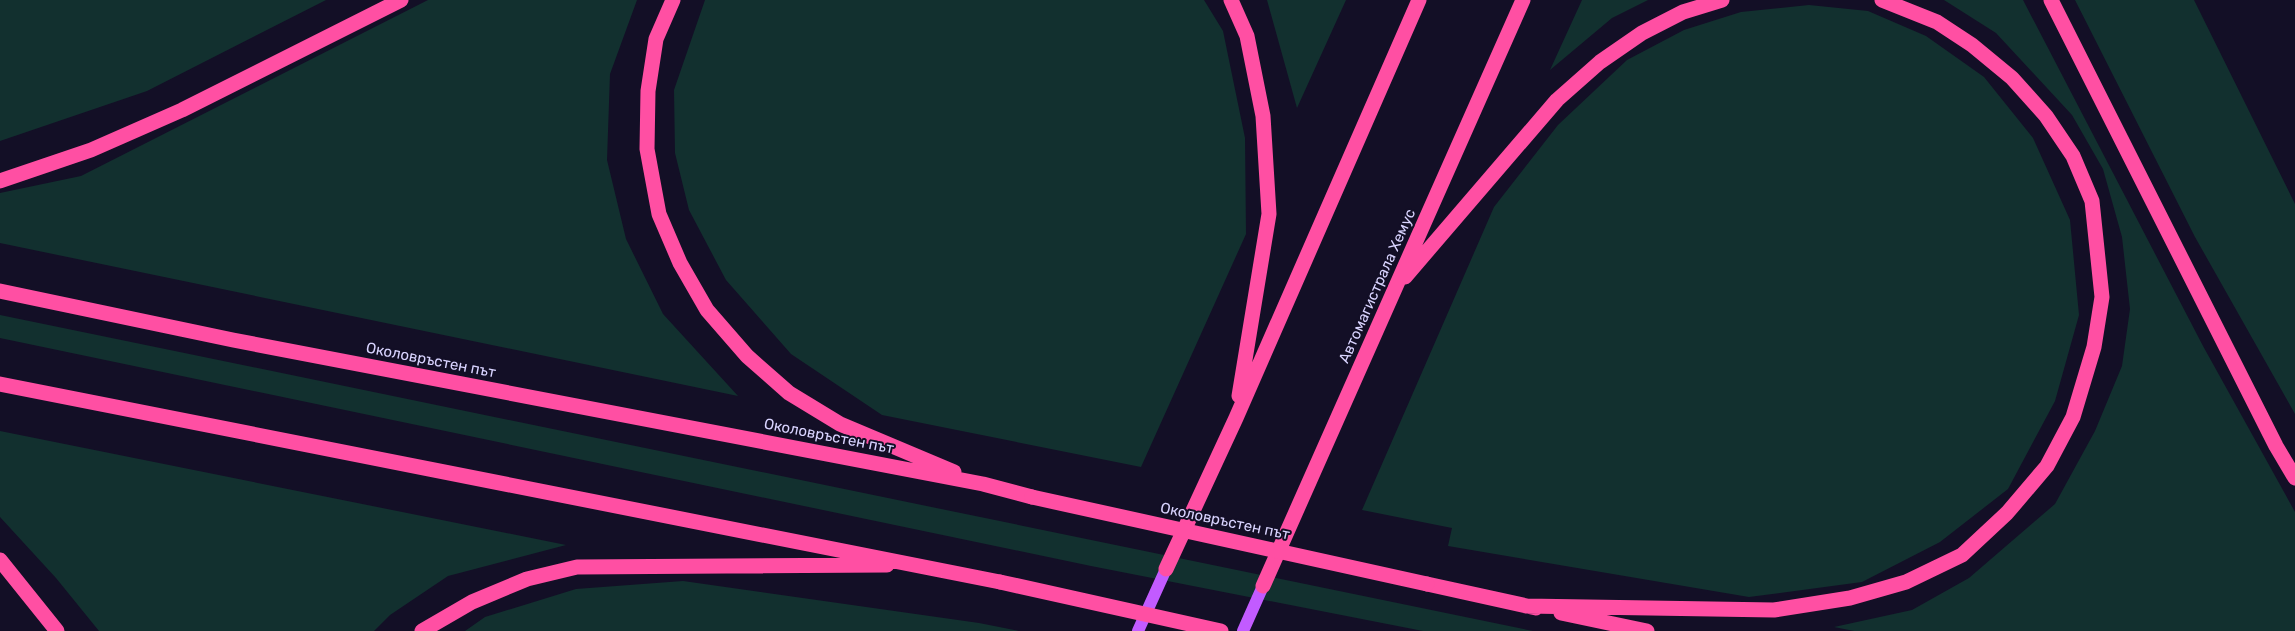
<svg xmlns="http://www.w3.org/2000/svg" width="2295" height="631" font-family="Rubik,sans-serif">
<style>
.green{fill:#12302f}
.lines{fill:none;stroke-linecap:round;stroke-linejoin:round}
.primary{stroke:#c25bff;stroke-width:12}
.highway{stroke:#ff4fa3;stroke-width:15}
.highway-bridge{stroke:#ff4fa3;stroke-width:15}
.labels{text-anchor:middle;stroke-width:4;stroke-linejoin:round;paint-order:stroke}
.street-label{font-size:15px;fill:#d9d4ff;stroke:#130f26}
</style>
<rect width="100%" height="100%" fill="#130f26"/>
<path class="green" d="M 0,0 L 326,0 L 147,91 L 0,141 Z
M 428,0 L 637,0 L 610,74 L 607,160 L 626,239 L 663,314 L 738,396 L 0,243 L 0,193 L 81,176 Z
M 705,0 L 1204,0 L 1223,31 L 1245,138 L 1246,234 L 1141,467 L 882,415 L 791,354 L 726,280 L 689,210 L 675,153 L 674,90 Z
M 1267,0 L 1346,0 L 1297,108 Z
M 1582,0 L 1648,0 L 1612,18 L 1550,70 Z
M 1944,0 L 2023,0 L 2203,346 L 2295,512 L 2295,631 L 1854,631 L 1834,627 L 1912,610 L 1969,578 L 2055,504 L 2095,431 L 2122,366 L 2130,309 L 2122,237 L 2103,169 L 2072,115 L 1996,33 Z
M 2075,0 L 2194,0 L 2295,204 L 2295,414 L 2195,237 Z
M 1809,5 L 1868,11 L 1926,36 L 1984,77 L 2033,138 L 2070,220 L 2079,315 L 2055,401 L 2008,489 L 1940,542 L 1862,582 L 1749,597 L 1448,546 L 1452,528 L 1362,510 L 1494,207 L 1558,125 L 1627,60 L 1684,30 L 1741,12 Z
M 0,315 L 1533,631 L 1423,631 L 1091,566 L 0,338 Z
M 0,431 L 566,545 L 448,576 L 390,615 L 374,631 L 99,631 L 56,578 L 0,517 Z
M 683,581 L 979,623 L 1019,631 L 465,631 L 485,617 L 576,589 Z"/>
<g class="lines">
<path class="primary" d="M 1138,631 L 1166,569
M 1243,631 L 1263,586"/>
<path class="highway" d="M 673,0 L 656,39 L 648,91 L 647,149 L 659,214 L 680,263 L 707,310 L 747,356 L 789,393 L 840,424 L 954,472
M 1231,0 L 1247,36 L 1263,116 L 1269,214 L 1239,396
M 2051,0 L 2276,446 L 2295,478
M 0,181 L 91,150 L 182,110 L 401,0
M 1405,277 L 1557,100 L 1600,62 L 1642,33 L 1683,12 L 1722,0
M 0,291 L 233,340 L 983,484 L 1032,497
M 0,384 L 1000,582
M 0,560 L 57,631
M 1166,569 L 1236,418 L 1419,0
M 1427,584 L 1536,608
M 1263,586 L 1523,0
M 1526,606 L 1774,610 L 1850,598 L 1906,582 L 1962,555 L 2007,513 L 2047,466 L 2073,417 L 2094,347 L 2102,297 L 2092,201 L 2073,156 L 2046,116 L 2012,78 L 1972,45 L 1937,22 L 1882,0
M 1561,613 L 1647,631
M 422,631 L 472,602 L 527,579 L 577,567 L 887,565"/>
<path class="highway-bridge" d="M 1032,497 L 1427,584
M 1000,582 L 1221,631"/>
</g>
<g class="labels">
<g class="street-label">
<text transform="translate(1377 286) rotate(-66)" y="5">Автомагистрала Хемус</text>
<text transform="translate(431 360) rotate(11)" y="5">Околовръстен път</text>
<text transform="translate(829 436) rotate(11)" y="5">Околовръстен път</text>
<text transform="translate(1225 521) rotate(12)" y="5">Околовръстен път</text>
</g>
</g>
</svg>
